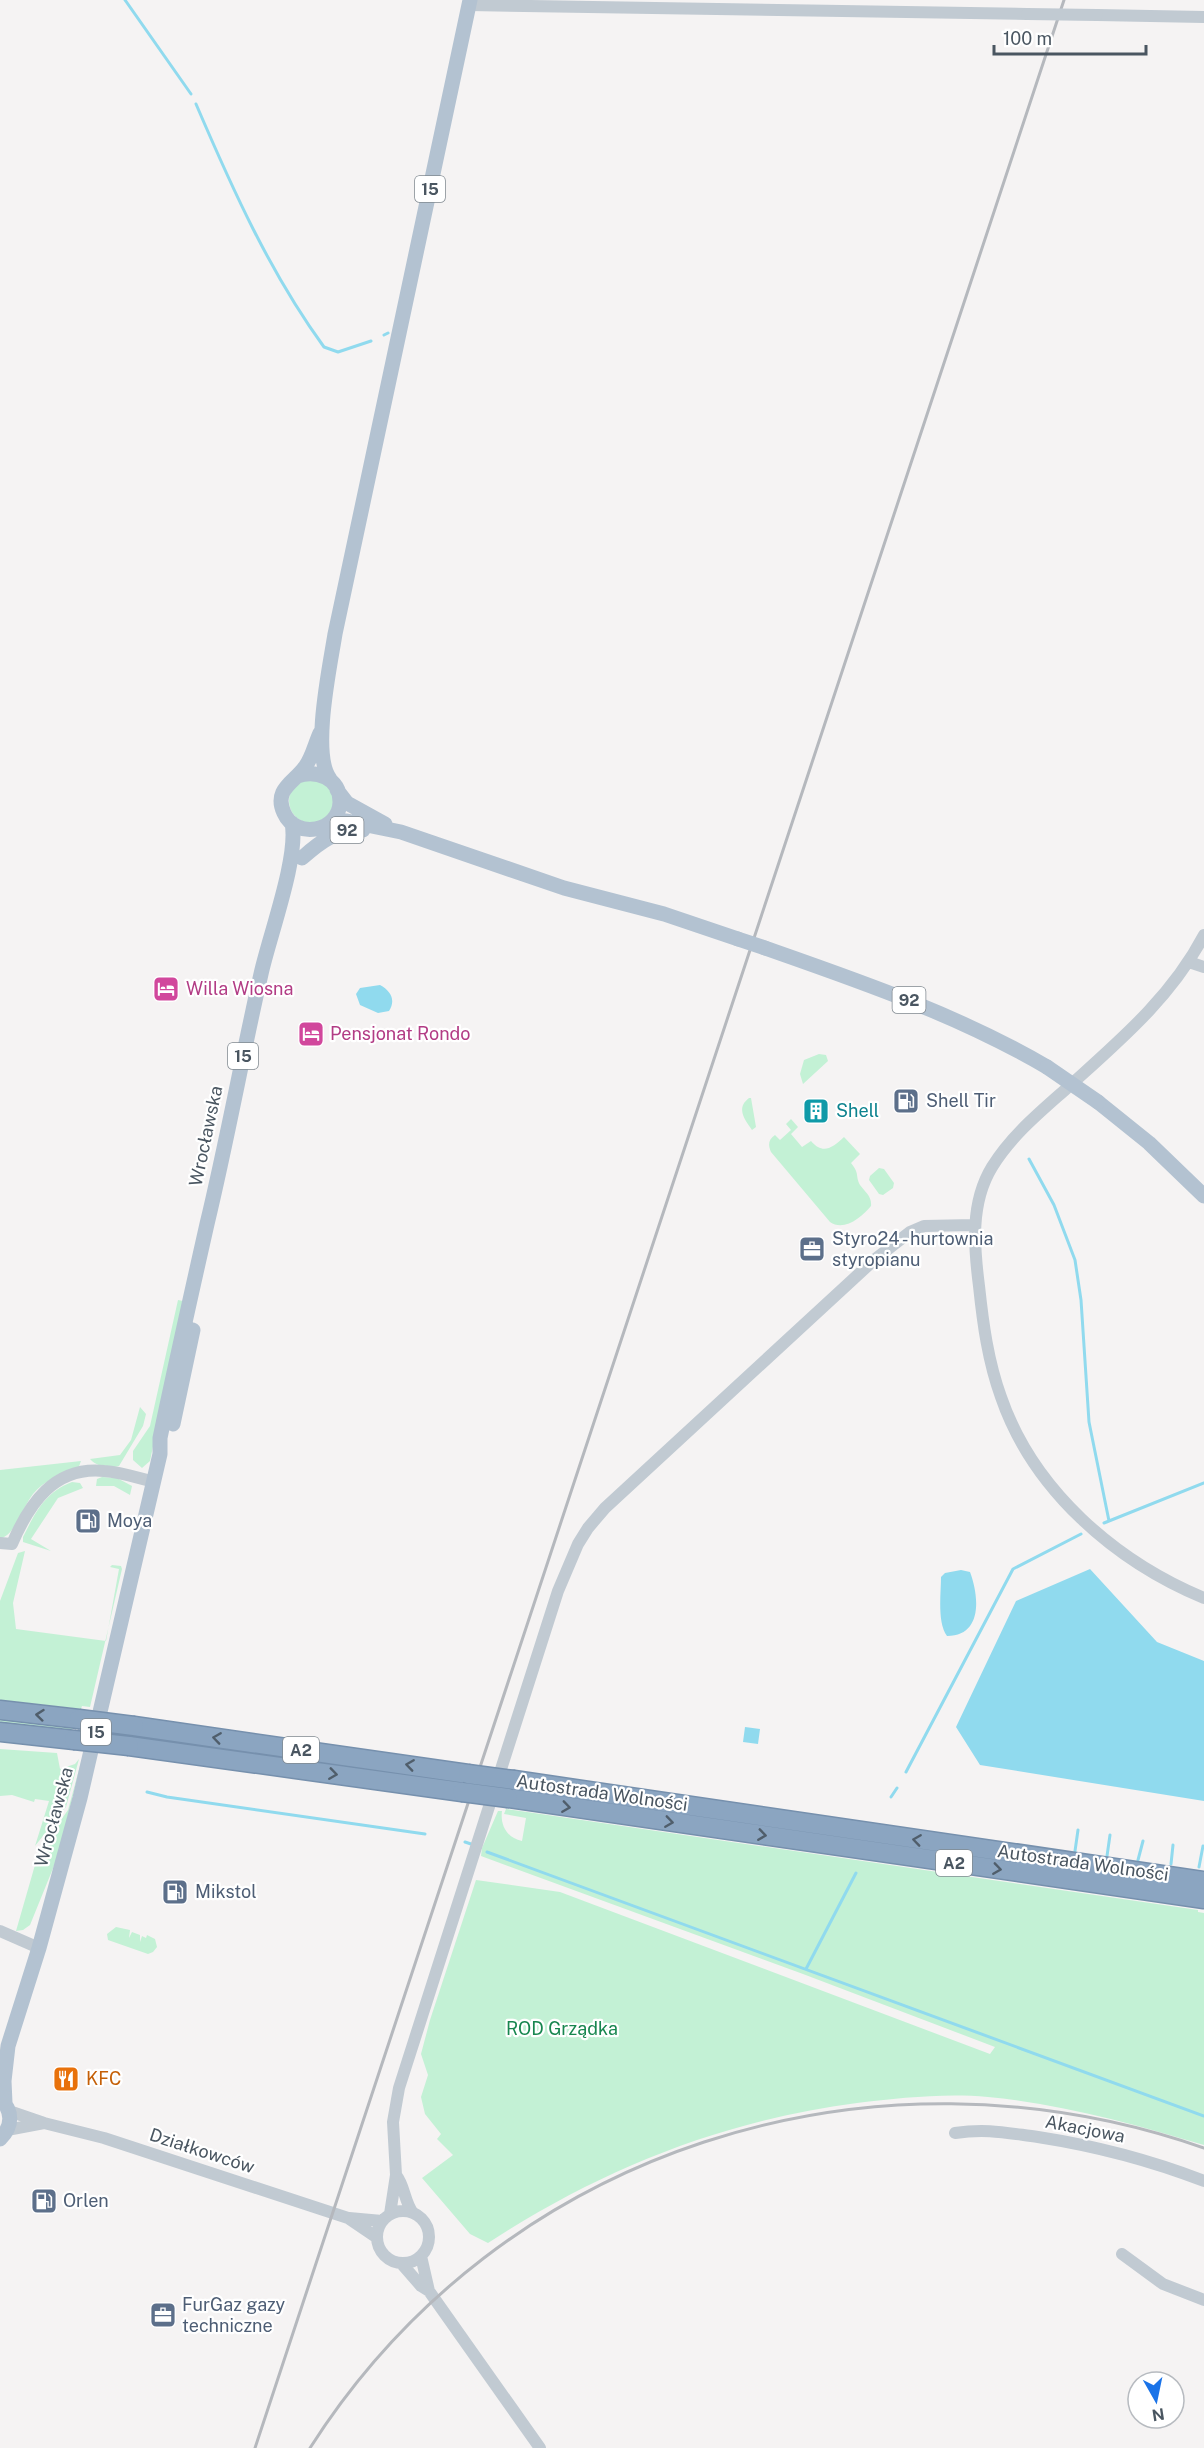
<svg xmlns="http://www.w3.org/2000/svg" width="1204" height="2448" font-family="'Public Sans',sans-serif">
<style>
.green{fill:#c3f1d5}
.water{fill:#90daee}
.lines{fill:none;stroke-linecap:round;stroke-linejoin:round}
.stream{stroke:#90daee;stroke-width:3}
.highway-casing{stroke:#7690ad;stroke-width:21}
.minor{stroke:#c1cad2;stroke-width:12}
.major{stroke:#b3c2d1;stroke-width:15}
.highway{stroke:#8ba5c1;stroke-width:18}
.rail{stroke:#b5b8bd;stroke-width:3}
.highway-bridge-casing{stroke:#7690ad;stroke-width:21;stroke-linecap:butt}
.minor-bridge{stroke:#c1cad2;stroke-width:12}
.major-bridge{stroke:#b3c2d1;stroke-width:15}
.highway-bridge{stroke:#8ba5c1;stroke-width:18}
.oneway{stroke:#505e6b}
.labels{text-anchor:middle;stroke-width:4.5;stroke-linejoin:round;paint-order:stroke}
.shield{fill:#fff;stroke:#808990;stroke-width:1.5}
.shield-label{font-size:16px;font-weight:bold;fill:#4a5661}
.hotel-label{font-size:18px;fill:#b23c85;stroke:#fff;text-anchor:start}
.service-label{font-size:18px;fill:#4e5e75;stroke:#fff;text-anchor:start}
.culture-label{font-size:18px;fill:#0d838f;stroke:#fff;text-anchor:start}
.street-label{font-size:18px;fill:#4a5661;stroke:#fff}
.park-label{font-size:18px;fill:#17864f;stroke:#fff}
.food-label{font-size:18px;fill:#c56008;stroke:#fff;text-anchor:start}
</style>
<rect width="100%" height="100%" fill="#f5f3f3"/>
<path class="green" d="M289 801a22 22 0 1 1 44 0a22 22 0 1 1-44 0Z
M 819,1054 L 826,1055 L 828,1061 L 803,1084 L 800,1074 L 804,1060 Z
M 749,1098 L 751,1098 L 756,1127 L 752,1130 C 744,1119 736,1108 749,1098 Z
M 791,1119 L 798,1127 L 791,1134 L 802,1147 L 811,1141 C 823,1155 832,1148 844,1137 L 860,1154 L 851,1163 C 860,1174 855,1175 860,1185 C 865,1192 872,1196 871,1206 C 862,1217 844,1232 830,1222 L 771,1152 C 768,1145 768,1140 775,1135 L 780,1140 L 791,1130 L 786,1124 Z
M 879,1168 L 884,1169 L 894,1183 L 893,1188 L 883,1195 L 879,1194 L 869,1180 L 870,1176 Z
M 178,1300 L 183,1301 L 150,1461 L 142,1468 L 133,1460 L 133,1451 L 150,1426 Z
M 140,1407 L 146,1414 L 143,1426 L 119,1466 C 110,1469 97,1467 90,1459 L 120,1455 L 131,1440 Z
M 81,1461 L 78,1469 C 61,1475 44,1480 33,1494 C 22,1508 17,1533 0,1539 L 0,1470 Z
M 102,1477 L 117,1478 L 132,1486 L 130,1495 L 114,1486 L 96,1486 L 97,1479 Z
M 72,1482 L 80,1483 L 83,1488 L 58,1498 L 31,1539 L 51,1551 L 23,1542 L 23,1537 C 35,1513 45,1492 72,1482 Z
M 25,1551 L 13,1603 L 16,1629 L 106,1641 L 119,1569 L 110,1567 L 112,1565 L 121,1566 L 122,1569 L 90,1707 L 82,1706 L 81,1709 L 0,1700 L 0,1601 L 18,1553 Z
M 0,1716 L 73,1724 L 72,1734 L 0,1725 Z
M 137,1733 L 465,1781 L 464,1784 L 136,1740 Z
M 0,1749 L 57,1753 L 60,1769 L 75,1764 L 79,1759 L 66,1807 L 35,1846 L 49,1801 L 35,1799 L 34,1802 L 12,1795 L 0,1796 Z
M 83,1755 L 58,1856 L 30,1925 L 23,1930 L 16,1931 L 39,1851 L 68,1810 Z
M 506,1809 L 1198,1910 L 1198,1912 L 1204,1913 L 1204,2145 C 1133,2124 1062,2104 988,2097 C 944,2093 900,2098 857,2103 C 721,2121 602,2169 488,2243 L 470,2234 L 422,2178 L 453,2155 L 437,2139 L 441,2134 L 425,2114 L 421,2097 L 428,2075 L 421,2054 L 430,2020 L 476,1880 L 560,1892 L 990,2054 L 995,2047 L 803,1974 L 481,1856 L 482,1848 L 498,1811 L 502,1811 C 500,1825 507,1838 522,1841 L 526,1818 L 504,1814 Z
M 116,1927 L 130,1930 L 129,1938 L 132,1932 L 140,1935 L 140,1942 L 142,1936 L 146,1938 L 147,1935 L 155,1939 L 157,1947 L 153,1952 L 148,1954 L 108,1940 L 107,1934 Z"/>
<path class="water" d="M 380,985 C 391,991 396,1000 389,1011 L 378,1013 L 360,1005 L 356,994 L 360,988 Z
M 1090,1569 L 1157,1642 L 1204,1661 L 1204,1801 L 980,1765 L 956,1727 L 1016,1601 Z
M 961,1570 L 970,1572 C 979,1596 983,1636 947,1636 C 937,1622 941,1594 941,1577 L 945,1573 Z
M 745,1727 L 760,1729 L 758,1744 L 743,1742 Z"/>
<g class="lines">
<path class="stream" d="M 125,0 L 191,94
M 196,104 C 232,188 270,273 324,347 L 338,352 L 371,341
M 384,335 L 388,333
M 1029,1159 L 1054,1205 L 1075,1260 L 1081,1300 L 1089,1422 L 1109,1521
M 1104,1523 L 1204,1483
M 906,1772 L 1013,1569 L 1081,1534
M 147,1792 L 167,1797 L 425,1834
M 891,1797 L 897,1788
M 465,1842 L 471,1844
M 1075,1851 L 1078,1830
M 487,1852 L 1204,2116
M 1107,1856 L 1110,1835
M 1138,1860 L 1143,1841
M 1171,1864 L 1173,1845
M 1199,1867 L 1203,1846
M 806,1969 L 856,1873"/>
<defs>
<path id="highway" d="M 0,1710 L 79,1719
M 134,1726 L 468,1774
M 0,1732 L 74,1740
M 129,1746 L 462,1792
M 514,1780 L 1204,1881
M 508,1798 L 1204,1899"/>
</defs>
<use href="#highway" class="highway-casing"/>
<path class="minor" d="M 469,5 L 1027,14
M 1097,15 L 1204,17
M 1204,935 C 1171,998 1118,1042 1066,1089 C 1039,1113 1011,1136 992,1167 C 970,1203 974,1247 979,1286 C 983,1324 988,1361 1001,1397 C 1033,1490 1115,1561 1204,1598
M 1189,962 L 1204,967
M 0,1543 L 12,1544 C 29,1504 54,1466 104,1471 C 121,1472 138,1478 154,1482
M 0,1931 L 39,1948
M 9,2111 L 44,2123 L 104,2138 L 348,2218 L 376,2237
M 7,2130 L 44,2123
M 955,2133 C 987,2128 1007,2133 1038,2137 C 1096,2146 1150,2160 1204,2181
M 396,2175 C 405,2186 404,2201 413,2213
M377 2237a26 26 0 1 1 52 0a26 26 0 1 1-52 0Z
M 390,2214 L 396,2175 L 393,2122 L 399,2088 L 558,1591 L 578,1544 L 588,1528 L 605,1508 L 874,1260 L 910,1232 L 924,1226 L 974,1225
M 349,2218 L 382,2221
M 1122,2254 L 1163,2284 L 1204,2300
M 421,2256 L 429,2291
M 401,2263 L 421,2286 L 429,2291 L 540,2448"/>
<path class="major" d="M 297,776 C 316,770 340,777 340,802 C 339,832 296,840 284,813 C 273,789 295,782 305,767 C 312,758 315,744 320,733
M 330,779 C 311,754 330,666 335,634 L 470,0
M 337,790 L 347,803 L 385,824
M 328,825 L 336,821 L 347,821 L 401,832 L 564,888 L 664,914 L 738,939
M 302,858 C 321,841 337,829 363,830
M 765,948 C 862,982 958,1015 1047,1067
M 1098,1102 L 1149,1143 L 1204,1196
M 173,1424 L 193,1330
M 0,2098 C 13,2111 13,2126 0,2139
M 5,2103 L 4,2081 L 8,2046 L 39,1948 L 80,1798 L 160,1454 L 160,1438 C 175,1366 191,1295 207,1224 C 227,1141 242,1057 261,974 C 269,937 299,857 292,823"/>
<use href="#highway" class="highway"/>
<path class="rail" d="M 255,2448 L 1064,0
M 310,2448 C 501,2148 872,2032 1204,2148"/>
<defs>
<path id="highway-bridge" d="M 79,1719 L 134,1726
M 74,1740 L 129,1746
M 468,1774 L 514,1780
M 462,1792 L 508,1798"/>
</defs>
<use href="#highway-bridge" class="highway-bridge-casing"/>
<path class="minor-bridge" d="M 1027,14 L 1097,15"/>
<path class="major-bridge" d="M 738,939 L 765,948
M 1047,1067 L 1098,1102"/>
<use href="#highway-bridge" class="highway-bridge"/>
</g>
<defs><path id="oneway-chevron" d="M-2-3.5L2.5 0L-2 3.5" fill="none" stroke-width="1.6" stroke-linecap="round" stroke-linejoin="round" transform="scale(1.5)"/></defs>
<g class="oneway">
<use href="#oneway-chevron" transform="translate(40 1715) rotate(-174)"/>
<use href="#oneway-chevron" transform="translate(217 1738) rotate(-172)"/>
<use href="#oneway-chevron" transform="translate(410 1765) rotate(-172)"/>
<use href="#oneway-chevron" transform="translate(333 1774) rotate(8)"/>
<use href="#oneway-chevron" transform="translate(566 1807) rotate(8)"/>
<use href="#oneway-chevron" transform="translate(669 1822) rotate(8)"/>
<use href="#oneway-chevron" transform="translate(762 1835) rotate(8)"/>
<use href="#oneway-chevron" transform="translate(917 1840) rotate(-172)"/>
<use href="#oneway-chevron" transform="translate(997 1869) rotate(8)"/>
</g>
<defs>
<symbol id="hotel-square" viewBox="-11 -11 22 22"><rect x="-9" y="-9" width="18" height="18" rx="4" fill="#d1479c" stroke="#fff"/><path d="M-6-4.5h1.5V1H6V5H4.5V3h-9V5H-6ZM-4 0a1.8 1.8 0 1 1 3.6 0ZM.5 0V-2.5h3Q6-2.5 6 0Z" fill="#fff"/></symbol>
<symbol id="fuel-square" viewBox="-11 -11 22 22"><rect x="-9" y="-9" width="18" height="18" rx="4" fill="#5c6f8a" stroke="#fff"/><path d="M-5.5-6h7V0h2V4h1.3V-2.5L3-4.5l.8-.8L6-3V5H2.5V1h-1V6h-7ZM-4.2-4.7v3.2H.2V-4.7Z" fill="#fff"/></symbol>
<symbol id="building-square" viewBox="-11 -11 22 22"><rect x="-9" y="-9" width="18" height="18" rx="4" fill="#0f9aa8" stroke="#fff"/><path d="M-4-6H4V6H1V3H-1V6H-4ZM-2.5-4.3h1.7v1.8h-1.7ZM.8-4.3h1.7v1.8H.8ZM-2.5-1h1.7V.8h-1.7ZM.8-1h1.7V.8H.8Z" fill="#fff"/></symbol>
<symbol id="office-square" viewBox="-11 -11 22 22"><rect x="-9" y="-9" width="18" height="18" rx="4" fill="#5c6f8a" stroke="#fff"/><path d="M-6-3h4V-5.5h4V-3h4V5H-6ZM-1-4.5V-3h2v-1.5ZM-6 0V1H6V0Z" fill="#fff"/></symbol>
<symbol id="restaurant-square" viewBox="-11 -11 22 22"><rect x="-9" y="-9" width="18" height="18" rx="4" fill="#e8710a" stroke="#fff"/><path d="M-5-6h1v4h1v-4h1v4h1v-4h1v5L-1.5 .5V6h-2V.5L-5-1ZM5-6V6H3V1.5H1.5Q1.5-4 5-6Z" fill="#fff"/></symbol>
</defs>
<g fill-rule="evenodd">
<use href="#hotel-square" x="151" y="974" width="30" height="30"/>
<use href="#hotel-square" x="296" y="1019" width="30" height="30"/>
<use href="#fuel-square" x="891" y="1086" width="30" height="30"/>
<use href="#building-square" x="801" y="1096" width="30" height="30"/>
<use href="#office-square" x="797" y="1234" width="30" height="30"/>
<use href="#fuel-square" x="73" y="1506" width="30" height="30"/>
<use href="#fuel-square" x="160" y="1877" width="30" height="30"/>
<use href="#restaurant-square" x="51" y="2064" width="30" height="30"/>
<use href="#fuel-square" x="29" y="2186" width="30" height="30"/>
<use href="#office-square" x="148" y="2300" width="30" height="30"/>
</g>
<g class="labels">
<g class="shield">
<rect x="415" y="176" width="30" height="26" rx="4.5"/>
<rect x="330.5" y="817" width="33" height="26" rx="4.5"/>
<rect x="892.5" y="987" width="33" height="26" rx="4.5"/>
<rect x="228" y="1043" width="30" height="26" rx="4.5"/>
<rect x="81" y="1719" width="30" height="26" rx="4.5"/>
<rect x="283" y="1737" width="36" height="26" rx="4.5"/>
<rect x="936" y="1850" width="36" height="26" rx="4.5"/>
</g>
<g class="shield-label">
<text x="430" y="195">15</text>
<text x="347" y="836">92</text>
<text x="909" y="1006">92</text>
<text x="243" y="1062">15</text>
<text x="96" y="1738">15</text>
<text x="301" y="1756">A2</text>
<text x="954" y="1869">A2</text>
</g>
<g class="hotel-label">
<text x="186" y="995">Willa Wiosna</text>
<text x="330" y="1040">Pensjonat Rondo</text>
</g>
<g class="service-label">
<text x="926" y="1107">Shell Tir</text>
<text x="832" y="1245">Styro24 - hurtownia<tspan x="832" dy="21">styropianu</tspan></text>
<text x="107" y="1527">Moya</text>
<text x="195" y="1898">Mikstol</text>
<text x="63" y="2207">Orlen</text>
<text x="182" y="2311">FurGaz gazy<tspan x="182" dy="21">techniczne</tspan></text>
</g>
<g class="culture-label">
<text x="836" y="1117">Shell</text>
</g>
<g class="street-label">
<text transform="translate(206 1136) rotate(-78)" y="6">Wrocławska</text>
<text transform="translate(602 1793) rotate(8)" y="6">Autostrada Wolności</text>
<text transform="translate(54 1817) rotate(-75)" y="6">Wrocławska</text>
<text transform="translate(1083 1863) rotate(8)" y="6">Autostrada Wolności</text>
<text transform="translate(1085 2129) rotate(11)" y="6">Akacjowa</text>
<text transform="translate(202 2151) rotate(18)" y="6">Działkowców</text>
</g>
<g class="park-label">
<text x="562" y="2035">ROD Grządka</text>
</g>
<g class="food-label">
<text x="86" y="2085">KFC</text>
</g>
</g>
<g transform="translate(1156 2400) rotate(171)"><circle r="28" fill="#ffffff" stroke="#b7bbc0" stroke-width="1.5"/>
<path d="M0-4.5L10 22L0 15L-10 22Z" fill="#1a73e8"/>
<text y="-9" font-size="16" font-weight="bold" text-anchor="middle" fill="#4a5661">N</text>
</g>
<path d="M994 45v9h152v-9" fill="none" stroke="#4a5661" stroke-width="3"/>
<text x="1003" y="45" font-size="18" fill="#4a5661" stroke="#ffffff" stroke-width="4.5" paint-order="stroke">100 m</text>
</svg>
